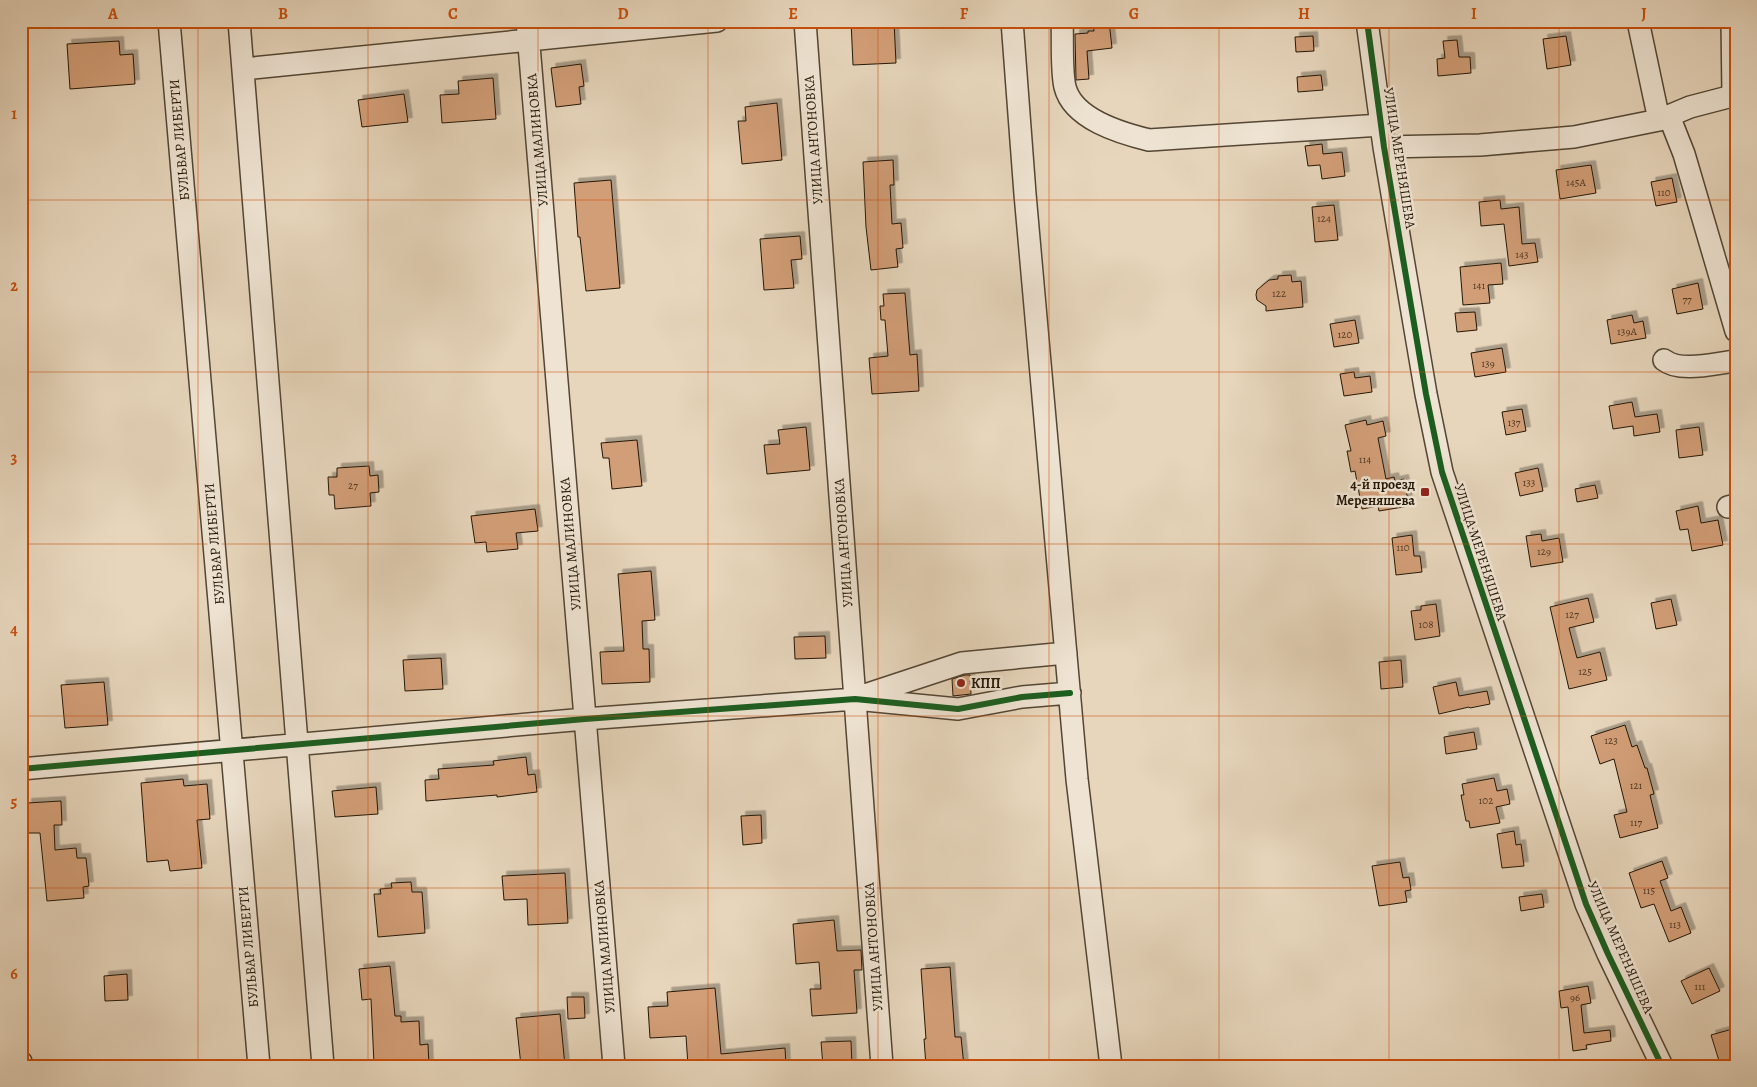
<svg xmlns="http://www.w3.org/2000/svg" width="1757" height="1087" font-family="Alegreya,serif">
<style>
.building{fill:#d29e77;stroke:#221606;filter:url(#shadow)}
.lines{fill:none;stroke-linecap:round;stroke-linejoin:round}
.minor-casing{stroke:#534634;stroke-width:24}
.minor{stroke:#efe4d3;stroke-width:21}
.cycleway-casing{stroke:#efe4d3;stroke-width:9}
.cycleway{stroke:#1b5e20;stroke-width:6}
.grid{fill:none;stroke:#ca4f0b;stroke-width:1;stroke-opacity:0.55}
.poi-dot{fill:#8f2418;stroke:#efe4d3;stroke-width:2}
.labels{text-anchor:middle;stroke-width:5;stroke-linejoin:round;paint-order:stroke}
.number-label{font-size:11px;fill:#4e3822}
.street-label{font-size:14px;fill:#221606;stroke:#efe4d3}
.poi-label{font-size:14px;font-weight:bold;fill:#221606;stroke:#efe4d3;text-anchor:end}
.neatline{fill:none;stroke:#ca4f0b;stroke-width:2}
.grid-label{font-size:16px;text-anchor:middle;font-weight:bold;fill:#ca4f0b}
</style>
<defs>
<filter id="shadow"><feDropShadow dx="4.5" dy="-4.5" stdDeviation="0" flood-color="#0004"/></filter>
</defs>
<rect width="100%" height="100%" fill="#e7d6bc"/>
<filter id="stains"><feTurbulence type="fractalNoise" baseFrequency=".004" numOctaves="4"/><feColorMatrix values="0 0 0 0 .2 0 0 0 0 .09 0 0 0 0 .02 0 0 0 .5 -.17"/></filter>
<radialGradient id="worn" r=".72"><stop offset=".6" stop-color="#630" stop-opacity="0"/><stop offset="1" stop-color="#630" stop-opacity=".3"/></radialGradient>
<path class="building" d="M 851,21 L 894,21 L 896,63 L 853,65 Z
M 1093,21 L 1109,21 L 1112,48 L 1087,51 L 1089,79 L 1076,80 L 1075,34 L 1088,33 L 1088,31 L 1094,31 Z
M 1313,36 L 1314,51 L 1296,52 L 1295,37 Z
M 1566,36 L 1571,65 L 1547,69 L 1543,39 Z
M 1457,40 L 1459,57 L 1470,57 L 1471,73 L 1438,76 L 1437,59 L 1445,58 L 1443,41 Z
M 119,41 L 120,55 L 133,54 L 135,84 L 70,89 L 67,44 Z
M 581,64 L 584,86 L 579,87 L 581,104 L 556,107 L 551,68 Z
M 1321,75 L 1323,90 L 1298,92 L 1297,77 Z
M 493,78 L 496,119 L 442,123 L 440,95 L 459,94 L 458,81 Z
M 404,94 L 408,122 L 362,127 L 358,100 Z
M 777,103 L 782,160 L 742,164 L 738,121 L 746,121 L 745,107 Z
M 1322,144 L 1323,154 L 1342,152 L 1345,176 L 1322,179 L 1320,165 L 1308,166 L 1305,146 Z
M 893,160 L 894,185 L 890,185 L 892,224 L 901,223 L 903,248 L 896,249 L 898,267 L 871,270 L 866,227 L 863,162 Z
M 1591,165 L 1596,193 L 1560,199 L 1556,170 Z
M 1672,178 L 1677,202 L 1656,206 L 1651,182 Z
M 611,180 L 620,288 L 586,291 L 580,237 L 578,237 L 574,183 Z
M 1500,200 L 1501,209 L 1519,207 L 1522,244 L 1535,243 L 1538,262 L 1509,266 L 1504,224 L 1481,226 L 1479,202 Z
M 1334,205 L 1338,240 L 1315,242 L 1312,207 Z
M 800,236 L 802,259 L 791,260 L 794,288 L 764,290 L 760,239 Z
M 1501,263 L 1503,284 L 1488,285 L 1490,303 L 1463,305 L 1460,267 Z
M 1291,275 L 1292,282 L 1301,281 L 1303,307 L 1266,311 L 1266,306 L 1257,300 L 1256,295 L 1257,290 L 1269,280 L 1278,279 L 1278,276 Z
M 1698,283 L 1703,309 L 1677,314 L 1672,289 Z
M 905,293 L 910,355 L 917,354 L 919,391 L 872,394 L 869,358 L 888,356 L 885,320 L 881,320 L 880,306 L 884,306 L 883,294 Z
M 1475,312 L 1477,330 L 1457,332 L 1455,313 Z
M 1632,315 L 1634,323 L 1643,321 L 1646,338 L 1611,344 L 1607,320 Z
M 1355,320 L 1359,343 L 1334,347 L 1330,324 Z
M 1502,348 L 1506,372 L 1475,377 L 1471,353 Z
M 1354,372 L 1355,378 L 1370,376 L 1372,392 L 1344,396 L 1340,374 Z
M 1632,402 L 1635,417 L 1657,414 L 1660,432 L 1634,436 L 1633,426 L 1613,429 L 1609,406 Z
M 1522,409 L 1526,431 L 1506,435 L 1502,412 Z
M 1366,420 L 1367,425 L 1383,421 L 1386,436 L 1378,438 L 1386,479 L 1394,477 L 1395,481 L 1404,479 L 1409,506 L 1379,511 L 1378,506 L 1362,509 L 1355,471 L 1351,472 L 1347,451 L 1351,451 L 1345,425 Z
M 806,427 L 810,470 L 767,474 L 764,445 L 780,444 L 778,430 Z
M 1699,427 L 1703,455 L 1679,458 L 1676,430 Z
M 637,440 L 642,486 L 612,489 L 609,458 L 603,458 L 601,443 Z
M 369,466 L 370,476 L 378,475 L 379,492 L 370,493 L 371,506 L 335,509 L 334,495 L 329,495 L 328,477 L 337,477 L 337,468 Z
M 1538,468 L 1543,491 L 1520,496 L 1515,473 Z
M 1595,485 L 1598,498 L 1577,502 L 1575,489 Z
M 1698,506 L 1701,523 L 1718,520 L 1723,545 L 1692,551 L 1688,529 L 1680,530 L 1676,511 Z
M 535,509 L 538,531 L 516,533 L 518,549 L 487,552 L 486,542 L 475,543 L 471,516 Z
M 1541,534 L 1542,541 L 1559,538 L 1563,562 L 1531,567 L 1526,536 Z
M 1412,535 L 1414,556 L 1420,556 L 1422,572 L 1396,575 L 1392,538 Z
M 651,571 L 655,620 L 642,621 L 643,649 L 649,649 L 650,682 L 602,684 L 600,652 L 624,651 L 618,574 Z
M 1588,598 L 1594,622 L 1569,628 L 1577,658 L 1600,652 L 1607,680 L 1569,689 L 1550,607 Z
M 1671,599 L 1677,625 L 1656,629 L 1651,603 Z
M 1436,604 L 1440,636 L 1415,640 L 1411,611 L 1421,610 L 1421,606 Z
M 825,636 L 826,658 L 795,659 L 794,637 Z
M 441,658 L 443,689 L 405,691 L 403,660 Z
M 1401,660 L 1403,687 L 1381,689 L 1379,662 Z
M 965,675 L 970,675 L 971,694 L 953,696 L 952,679 Z
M 104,682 L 108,725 L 65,728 L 61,685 Z
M 1456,682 L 1459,696 L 1487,691 L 1490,704 L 1470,708 L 1469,707 L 1439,714 L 1433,687 Z
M 1625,725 L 1632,747 L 1637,745 L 1645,768 L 1647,768 L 1654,794 L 1650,795 L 1658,828 L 1620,838 L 1614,815 L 1627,812 L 1614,759 L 1600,764 L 1591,736 Z
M 1474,732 L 1477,749 L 1446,754 L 1444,737 Z
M 526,757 L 528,775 L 535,774 L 537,792 L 497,797 L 497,795 L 426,801 L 425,780 L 439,779 L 438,769 L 494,765 L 493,761 Z
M 1494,778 L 1497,791 L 1507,789 L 1510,804 L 1496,807 L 1500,823 L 1470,828 L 1469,821 L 1466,821 L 1461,795 L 1464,795 L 1462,784 Z
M 183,779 L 184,786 L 207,784 L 210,819 L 197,820 L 202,868 L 170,871 L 168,860 L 147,862 L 141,783 Z
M 376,787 L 378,814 L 335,817 L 332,791 Z
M 61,801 L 62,825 L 54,825 L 55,850 L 76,848 L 77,858 L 86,858 L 89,886 L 83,887 L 84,898 L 47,901 L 40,833 L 28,833 L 27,803 Z
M 761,815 L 762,843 L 743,845 L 741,816 Z
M 1514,831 L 1516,845 L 1521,844 L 1524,866 L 1502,868 L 1497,834 Z
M 1662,861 L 1668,878 L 1660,881 L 1671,911 L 1681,907 L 1691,933 L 1669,942 L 1654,904 L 1641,908 L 1629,873 Z
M 1400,862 L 1403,878 L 1409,877 L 1411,890 L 1405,891 L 1407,902 L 1379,906 L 1372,866 Z
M 565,873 L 568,923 L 528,925 L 527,899 L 504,900 L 502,876 Z
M 411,882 L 412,892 L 422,892 L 425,933 L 378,937 L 374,894 L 381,894 L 380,889 L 392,888 L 391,883 Z
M 1542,894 L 1544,907 L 1521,911 L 1519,897 Z
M 834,920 L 837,951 L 861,950 L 862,970 L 854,970 L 857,1013 L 812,1016 L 810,989 L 821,989 L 819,962 L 796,964 L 793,924 Z
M 390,966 L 395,1016 L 401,1016 L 401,1022 L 419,1021 L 420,1045 L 428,1044 L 429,1066 L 382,1066 L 382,1064 L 374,1064 L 371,999 L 362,1000 L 359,969 Z
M 950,967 L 955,1037 L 961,1037 L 964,1066 L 926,1066 L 924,1039 L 926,1039 L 921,969 Z
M 1709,968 L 1720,991 L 1692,1004 L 1681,981 Z
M 127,974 L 128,1000 L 105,1001 L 104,976 Z
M 1588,986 L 1591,1003 L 1581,1005 L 1584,1033 L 1610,1030 L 1611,1041 L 1586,1045 L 1587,1049 L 1573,1051 L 1568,1007 L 1561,1008 L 1559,991 Z
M 715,988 L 721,1054 L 785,1048 L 786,1066 L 688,1066 L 686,1036 L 650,1038 L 648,1007 L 668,1006 L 667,992 Z
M 567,997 L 584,997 L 585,1018 L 568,1019 Z
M 560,1014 L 565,1066 L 521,1066 L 516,1018 Z
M 1736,1028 L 1736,1060 L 1720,1064 L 1711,1035 Z
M 851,1041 L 852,1066 L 823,1066 L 821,1042 Z"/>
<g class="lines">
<defs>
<path id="minor" d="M 169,21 L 259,1066
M 239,21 L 323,1066
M 527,21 L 614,1066
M 805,21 L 882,1066
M 1012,21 L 1025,194 L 1077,779 L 1111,1066
M 1062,21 C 1063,39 1061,71 1065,87 C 1073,119 1120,133 1149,140 L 1381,125
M 1367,21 L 1384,147 L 1426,394 L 1442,472 L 1586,904 L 1608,954 L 1662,1066
M 1638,21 L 1659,120
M 1732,21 L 1733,96
M 243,69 L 717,21
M 1669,116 L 1684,154 L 1736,331
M 1384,147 L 1480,145 L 1574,137 L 1659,120 L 1690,107 L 1736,95
M 1664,360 C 1680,373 1716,363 1736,361
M 1728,507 L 1736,505
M 862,696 L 962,663 L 1066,653
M 21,769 L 585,719 L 855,699 L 958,709 L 1022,697 L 1070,693
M 21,1062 L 22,1066"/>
</defs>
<use href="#minor" class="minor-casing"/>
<use href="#minor" class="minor"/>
<defs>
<path id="cycleway" d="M 1367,21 L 1384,147 L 1426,394 L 1442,472 L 1586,904 L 1608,954 L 1662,1066
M 21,769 L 585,719 L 855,699 L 958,709 L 1022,697 L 1070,693"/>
</defs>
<use href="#cycleway" class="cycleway-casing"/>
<use href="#cycleway" class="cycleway"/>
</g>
<path class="grid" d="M 198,21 L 198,1066M 368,21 L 368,1066M 538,21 L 538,1066M 708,21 L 708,1066M 878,21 L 878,1066M 1049,21 L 1049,1066M 1219,21 L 1219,1066M 1389,21 L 1389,1066M 1559,21 L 1559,1066M 21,200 L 1736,200M 21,372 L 1736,372M 21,544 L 1736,544M 21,716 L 1736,716M 21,888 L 1736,888"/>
<g class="poi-dot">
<rect x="1420" y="487" width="10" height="10" rx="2.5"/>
<circle cx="961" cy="683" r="5"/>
</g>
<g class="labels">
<g class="number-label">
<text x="1576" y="186">145А</text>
<text x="1664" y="196">110</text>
<text x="1324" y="222">124</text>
<text x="1522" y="258">143</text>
<text x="1479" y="289">141</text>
<text x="1279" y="297">122</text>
<text x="1687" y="303">77</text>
<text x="1627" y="335">139А</text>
<text x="1345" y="338">120</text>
<text x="1488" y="367">139</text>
<text x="1514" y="426">137</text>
<text x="1365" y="463">114</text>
<text x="1529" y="486">133</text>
<text x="353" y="489">27</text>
<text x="1403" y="551">110</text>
<text x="1544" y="555">129</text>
<text x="1572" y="618">127</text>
<text x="1426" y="628">108</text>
<text x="1585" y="675">125</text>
<text x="1611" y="744">123</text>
<text x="1636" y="789">121</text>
<text x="1486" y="804">102</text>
<text x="1636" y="826">117</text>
<text x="1649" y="894">115</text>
<text x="1675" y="928">113</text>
<text x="1700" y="990">111</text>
<text x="1575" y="1001">96</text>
</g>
<g class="street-label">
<text transform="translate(179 140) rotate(-95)" y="5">БУЛЬВАР ЛИБЕРТИ</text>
<text transform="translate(537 140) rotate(-95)" y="5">УЛИЦА МАЛИНОВКА</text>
<text transform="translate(813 140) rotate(-94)" y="5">УЛИЦА АНТОНОВКА</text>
<text transform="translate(1400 158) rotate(81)" y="5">УЛИЦА МЕРЕНЯШЕВА</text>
<text transform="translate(843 543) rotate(-94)" y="5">УЛИЦА АНТОНОВКА</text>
<text transform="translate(214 544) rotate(-95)" y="5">БУЛЬВАР ЛИБЕРТИ</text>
<text transform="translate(570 544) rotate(-95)" y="5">УЛИЦА МАЛИНОВКА</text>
<text transform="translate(1481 552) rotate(72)" y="5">УЛИЦА МЕРЕНЯШЕВА</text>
<text transform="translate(248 947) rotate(-95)" y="5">БУЛЬВАР ЛИБЕРТИ</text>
<text transform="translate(604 947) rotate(-95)" y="5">УЛИЦА МАЛИНОВКА</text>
<text transform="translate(873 947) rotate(-94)" y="5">УЛИЦА АНТОНОВКА</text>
<text transform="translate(1621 947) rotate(66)" y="5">УЛИЦА МЕРЕНЯШЕВА</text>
</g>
<g class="poi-label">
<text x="1415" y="489">4-й проезд<tspan x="1415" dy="16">Мереняшева</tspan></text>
<text x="971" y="688" text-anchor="start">КПП</text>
</g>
</g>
<rect width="1757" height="1087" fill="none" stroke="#e7d6bc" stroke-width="55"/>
<rect x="28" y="28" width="1702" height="1032" class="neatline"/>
<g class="grid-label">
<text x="113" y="19">A</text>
<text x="283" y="19">B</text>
<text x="453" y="19">C</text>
<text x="623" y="19">D</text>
<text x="793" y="19">E</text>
<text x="964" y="19">F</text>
<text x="1134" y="19">G</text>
<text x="1304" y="19">H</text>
<text x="1474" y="19">I</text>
<text x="1644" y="19">J</text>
<text x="14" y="119">1</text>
<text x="14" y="291">2</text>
<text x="14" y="463">3</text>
<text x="14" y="635">4</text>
<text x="14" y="807">5</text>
<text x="14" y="979">6</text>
</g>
<rect width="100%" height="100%" filter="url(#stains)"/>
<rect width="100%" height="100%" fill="url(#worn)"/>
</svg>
